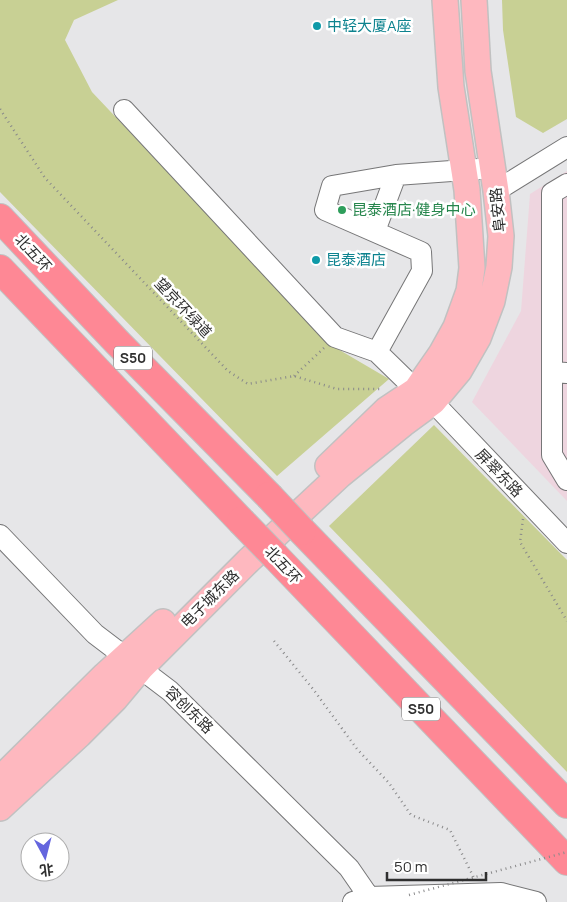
<svg xmlns="http://www.w3.org/2000/svg" width="567" height="902" font-family="Manrope,'Noto Sans SC',sans-serif">
<style>
.commercial{fill:#eed5df}
.green{fill:#c8d094}
.lines{fill:none;stroke-linecap:round;stroke-linejoin:round}
.minor-casing{stroke:#767677;stroke-width:22}
.major-casing{stroke:#c1c1c1;stroke-width:28}
.highway-casing{stroke:#c1c1c1;stroke-width:30}
.path{stroke:#89898a;stroke-width:2.5;stroke-dasharray:1 4;stroke-linecap:butt}
.minor{stroke:#fff;stroke-width:20}
.major{stroke:#feb8bf;stroke-width:25}
.highway{stroke:#fe8895;stroke-width:28}
.highway-bridge-casing{stroke:#c1c1c1;stroke-width:30;stroke-linecap:butt}
.path-bridge{stroke:#89898a;stroke-width:2.5;stroke-dasharray:1 4;stroke-linecap:butt}
.highway-bridge{stroke:#fe8895;stroke-width:28}
.culture-dot{fill:#0f9aa8;stroke:#fff;stroke-width:2}
.leisure-dot{fill:#2e9e5b;stroke:#fff;stroke-width:2}
.labels{text-anchor:middle;stroke-width:5;stroke-linejoin:round;paint-order:stroke}
.shield{fill:#fff;stroke:#6d6d6d;stroke-width:1}
.shield-label{font-size:14px;font-weight:bold;fill:#2f2f2f}
.culture-label{font-size:15px;fill:#0d838f;stroke:#fff;text-anchor:start}
.leisure-label{font-size:15px;fill:#27864d;stroke:#fff;text-anchor:start}
.street-label{font-size:15px;fill:#2f2f2f;stroke:#fff}
</style>
<rect width="100%" height="100%" fill="#e6e6e8"/>
<path class="commercial" d="M 567,171 L 567,501 L 472,402 L 521,311 L 530,194 Z"/>
<path class="green" d="M 0,0 L 118,0 L 74,20 L 65,40 L 92,92 L 331,345 L 389,379 L 277,476 L 0,192 Z
M 502,0 L 567,0 L 567,119 L 543,133 L 516,117 L 503,30 Z
M 434,425 L 567,560 L 567,772 L 329,526 Z"/>
<g class="lines">
<defs>
<path id="minor" d="M 124,110 L 335,337 L 377,352
M 493,168 L 396,175 L 332,186 L 325,210 L 421,252 L 422,271 L 377,352 L 416,390 L 433,402 L 567,543
M 496,191 L 567,147
M 375,231 L 396,175
M 552,372 L 552,193 L 567,184
M 567,373 L 552,372 L 552,455 L 567,480
M 0,535 L 95,634 L 170,691 L 349,868 L 369,897
M 353,902 L 369,897 L 501,893 L 536,902"/>
<path id="major" d="M 328,466 L 386,410 L 416,390 L 441,354 L 456,327 L 469,291 L 472,268 L 467,190 L 451,87 L 445,0
M 0,779 L 105,675 L 163,622
M 0,808 L 79,735 L 115,699 L 141,668 L 248,561 L 340,475 L 403,424 L 433,402 L 459,371 L 478,338 L 492,301 L 499,267 L 501,236 L 496,191 L 478,71 L 474,0"/>
<path id="highway" d="M 0,218 L 118,343 L 269,496
M 0,269 L 241,521
M 302,531 L 567,804
M 275,556 L 567,861"/>
</defs>
<use href="#minor" class="minor-casing"/>
<use href="#major" class="major-casing"/>
<use href="#highway" class="highway-casing"/>
<path class="path" d="M 0,109 L 45,178 L 228,371 L 248,384 L 294,376 L 337,389 L 382,389
M 294,376 L 324,348
M 523,519 L 520,542 L 567,621
M 274,641 L 313,689 L 357,749 L 389,783 L 411,815 L 450,830 L 474,878"/>
<use href="#minor" class="minor"/>
<use href="#major" class="major"/>
<use href="#highway" class="highway"/>
<defs>
<path id="highway-bridge" d="M 269,496 L 302,531
M 241,521 L 275,556"/>
</defs>
<use href="#highway-bridge" class="highway-bridge-casing"/>
<path class="path-bridge" d="M 409,895 L 567,852"/>
<use href="#highway-bridge" class="highway-bridge"/>
</g>
<g class="culture-dot">
<circle cx="317" cy="26" r="5"/>
<circle cx="316" cy="260" r="5"/>
</g>
<circle class="leisure-dot" cx="342" cy="210" r="5"/>
<g class="labels">
<g class="shield">
<rect x="114" y="346.5" width="38" height="23" rx="4"/>
<rect x="402" y="697.5" width="38" height="23" rx="4"/>
</g>
<g class="shield-label">
<text x="133" y="363">S50</text>
<text x="421" y="714">S50</text>
</g>
<g class="culture-label">
<text x="327" y="31">中轻大厦A座</text>
<text x="326" y="265">昆泰酒店</text>
</g>
<g class="leisure-label">
<text x="352" y="215">昆泰酒店·健身中心</text>
</g>
<g class="street-label">
<text transform="translate(498 210) rotate(-96)" y="5">阜安路</text>
<text transform="translate(33 253) rotate(47)" y="5">北五环</text>
<text transform="translate(183 308) rotate(47)" y="5">望京环绿道</text>
<text transform="translate(499 473) rotate(46)" y="5">屏翠东路</text>
<text transform="translate(283 565) rotate(47)" y="5">北五环</text>
<text transform="translate(210 599) rotate(-45)" y="5">电子城东路</text>
<text transform="translate(189 710) rotate(44)" y="5">容创东路</text>
</g>
</g>
<g transform="translate(45 857) rotate(173)"><circle r="24" fill="#ffffff" stroke="#acacac"/>
<path d="M0-4L9 19L0 12L-9 19Z" fill="#6465de"/>
<text y="-8" font-size="14" font-weight="bold" text-anchor="middle" fill="#2f2f2f">北</text>
</g>
<path d="M387 872v8h99v-8" fill="none" stroke="#2f2f2f" stroke-width="2.5"/>
<text x="394" y="872" font-size="15" fill="#2f2f2f" stroke="#ffffff" stroke-width="4" paint-order="stroke">50 m</text>
</svg>
